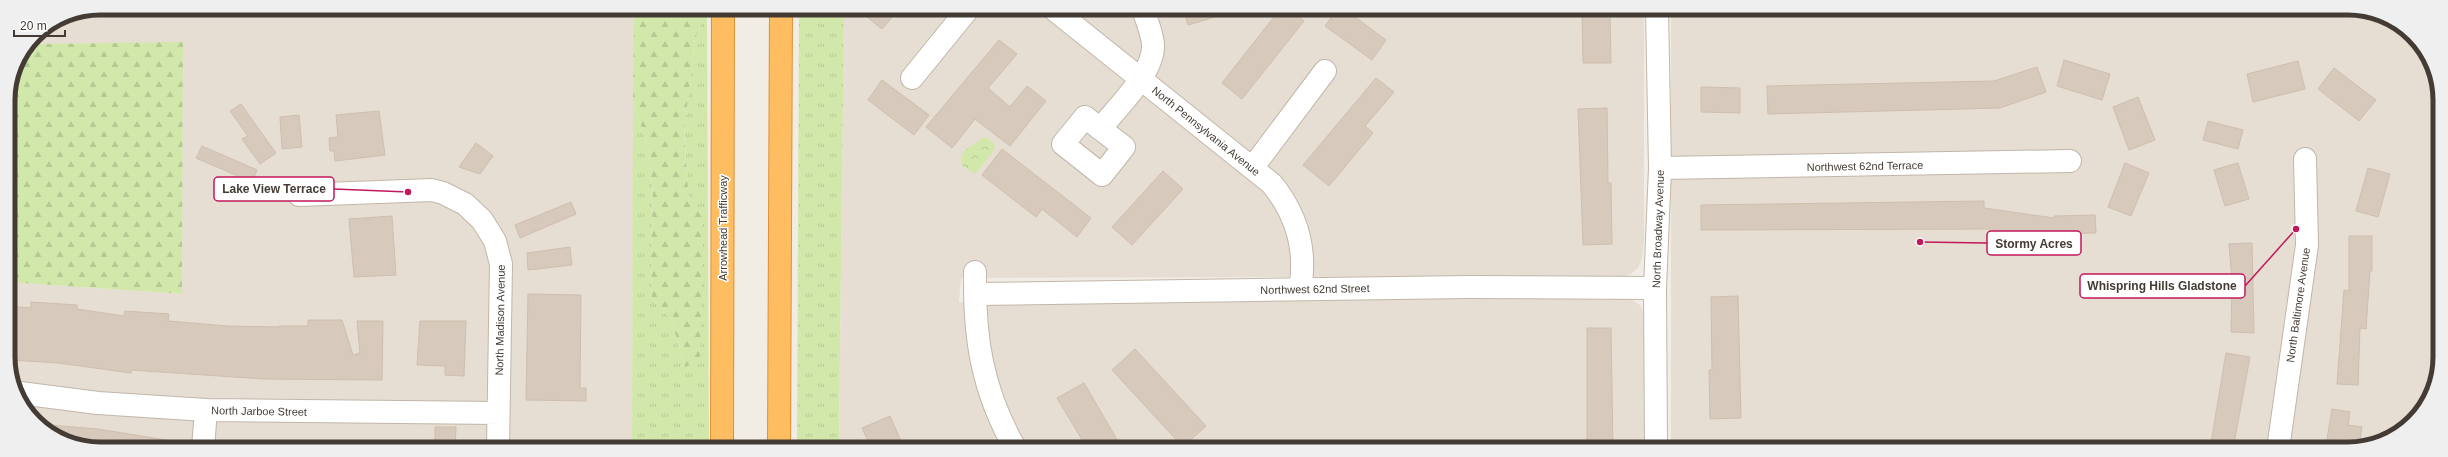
<svg xmlns="http://www.w3.org/2000/svg" width="2448" height="457" font-family="Helvetica,sans-serif">
<style>
.residential{fill:#e6ded2}
.grass{fill:url(#grass-tufts)}
.forest{fill:url(#forest-firs)}
.park{fill:url(#park-crowns)}
.building{fill:#d7cabc;stroke:#cfbeac}
.lines{fill:none;stroke-linecap:round;stroke-linejoin:round}
.minor-casing{stroke:#c1b6a9;stroke-width:24}
.highway-casing{stroke:#df8f31;stroke-width:24}
.minor{stroke:#fff;stroke-width:22}
.highway{stroke:#ffbd62;stroke-width:22}
.labels{text-anchor:middle;stroke-width:3;stroke-linejoin:round;paint-order:stroke}
.street-label{font-size:11px;fill:#443c34;stroke:#fff}
.rim{fill:none;stroke:#443c34;stroke-width:5}
.leader{fill:none;stroke:#c2185b;stroke-width:1.5}
.callout-dot{fill:#c2185b;stroke:#fff;stroke-width:1.5}
.callout{fill:#fff;stroke:#c2185b;stroke-width:1.5}
.callout-label{font-size:12px;text-anchor:middle;font-weight:bold;fill:#443c34}
</style>
<defs>
<pattern id="grass-tufts" width="24" height="20" patternUnits="userSpaceOnUse"><rect width="24" height="20" fill="#d2e8ab"/><path d="M3 7l-1-3M5 7V3M7 7l1-3M15 17l-1-3M17 17v-4M19 17l1-3" fill="none" stroke="#b6c894"/></pattern>
<pattern id="forest-firs" width="22" height="20" patternUnits="userSpaceOnUse"><rect width="22" height="20" fill="#d2e8ab"/><path d="M5 1l3.5 6h-7zM16 11l3.5 6h-7z" fill="#b6c894"/></pattern>
<pattern id="park-crowns" width="20" height="18" patternUnits="userSpaceOnUse"><rect width="20" height="18" fill="#d2e8ab"/><path d="M2 6a3 3 0 1 1 6 0M12 15a3 3 0 1 1 6 0" fill="none" stroke="#b6c894"/></pattern>
</defs>
<rect width="100%" height="100%" fill="#f2ede4"/>
<path class="residential" d="M 100,8 L 634,8 L 632,448 L 88,448 L 39,426 L 10,375 L 9,282 L 182,294 L 183,43 L 29,44 L 35,35 L 65,15 Z
M 844,8 L 1644,9 L 1644,241 L 1642,259 L 1638,268 L 1631,274 L 1626,276 L 961,278 L 959,302 L 1626,296 L 1640,305 L 1644,312 L 1647,328 L 1648,449 L 839,448 Z
M 1671,9 L 2360,9 L 2413,35 L 2438,82 L 2439,369 L 2430,398 L 2409,426 L 2353,449 L 1671,449 Z"/>
<path class="grass" d="M 707,8 L 709,448 L 632,448 L 633,101 L 649,151 L 653,196 L 651,251 L 652,299 L 671,319 L 685,367 L 689,202 L 684,133 L 695,39 Z
M 799,8 L 844,8 L 839,440 L 819,448 L 797,448 Z"/>
<path class="forest" d="M 634,8 L 707,8 L 695,39 L 684,133 L 689,202 L 703,217 L 700,361 L 685,367 L 671,319 L 652,299 L 651,251 L 653,196 L 649,151 L 633,101 Z
M 183,42 L 182,294 L 9,282 L 8,100 L 15,65 L 29,44 Z
M 839,440 L 839,448 L 819,448 Z"/>
<path class="park" d="M 987,137 L 995,145 L 994,150 L 977,172 L 973,173 L 961,165 L 963,152 L 982,138 Z"/>
<path class="building" d="M 856,8 L 900,8 L 882,29 Z
M 1183,8 L 1232,8 L 1232,12 L 1188,25 Z
M 1281,8 L 1288,8 L 1304,21 L 1242,99 L 1222,83 Z
M 1338,8 L 1343,8 L 1386,40 L 1372,60 L 1325,26 Z
M 1582,12 L 1610,12 L 1611,63 L 1583,63 Z
M 999,40 L 1017,54 L 988,88 L 1010,107 L 1027,86 L 1046,101 L 1010,146 L 975,119 L 952,148 L 926,127 Z
M 2064,60 L 2110,74 L 2102,100 L 2057,86 Z
M 2298,61 L 2305,89 L 2253,102 L 2247,74 Z
M 2037,67 L 2046,92 L 2000,108 L 1768,114 L 1767,86 L 1994,81 Z
M 2334,68 L 2376,100 L 2359,121 L 2318,89 Z
M 1376,78 L 1394,92 L 1365,126 L 1373,133 L 1329,186 L 1303,165 Z
M 882,80 L 929,115 L 914,135 L 868,100 Z
M 1701,87 L 1740,88 L 1740,113 L 1701,112 Z
M 2138,97 L 2155,140 L 2129,150 L 2113,107 Z
M 241,104 L 276,153 L 260,164 L 242,139 L 248,136 L 230,111 Z
M 1607,108 L 1608,183 L 1611,183 L 1612,244 L 1583,245 L 1578,109 Z
M 379,111 L 385,155 L 335,161 L 334,151 L 330,151 L 329,138 L 338,137 L 336,115 Z
M 299,115 L 302,147 L 282,149 L 280,117 Z
M 2208,121 L 2243,130 L 2238,149 L 2203,140 Z
M 476,143 L 493,156 L 480,174 L 459,167 Z
M 202,146 L 257,170 L 252,182 L 196,158 Z
M 1002,149 L 1091,218 L 1077,237 L 1042,209 L 1036,217 L 982,175 Z
M 2125,163 L 2149,173 L 2131,216 L 2108,207 Z
M 2238,163 L 2249,199 L 2225,206 L 2214,170 Z
M 2368,168 L 2390,174 L 2378,217 L 2356,211 Z
M 1163,171 L 1183,189 L 1132,245 L 1112,227 Z
M 1984,201 L 1984,208 L 2054,218 L 2054,216 L 2095,215 L 2096,233 L 2041,234 L 2039,243 L 1993,237 L 1994,229 L 1701,230 L 1701,205 Z
M 571,202 L 576,214 L 520,238 L 515,225 Z
M 392,216 L 396,275 L 354,277 L 349,219 Z
M 2349,236 L 2372,236 L 2372,271 L 2370,271 L 2366,329 L 2360,328 L 2358,385 L 2337,384 L 2344,290 L 2349,291 Z
M 2252,243 L 2254,333 L 2231,332 L 2232,281 L 2229,244 Z
M 570,247 L 572,265 L 528,270 L 527,253 Z
M 528,294 L 581,295 L 580,388 L 586,388 L 586,401 L 526,400 Z
M 1738,296 L 1741,418 L 1710,419 L 1709,370 L 1712,370 L 1711,297 Z
M 31,302 L 77,305 L 77,309 L 124,316 L 125,311 L 169,314 L 168,321 L 228,326 L 279,327 L 279,326 L 308,326 L 308,320 L 342,320 L 353,355 L 360,353 L 357,321 L 383,321 L 382,380 L 263,379 L 131,370 L 131,373 L 58,363 L 10,360 L 9,306 L 31,308 Z
M 420,321 L 466,321 L 464,376 L 445,375 L 445,366 L 417,365 Z
M 1587,328 L 1611,328 L 1613,449 L 1587,449 Z
M 1135,349 L 1206,426 L 1183,447 L 1112,370 Z
M 2226,353 L 2250,357 L 2233,449 L 2210,449 Z
M 1084,383 L 1122,448 L 1087,448 L 1057,398 Z
M 2332,409 L 2350,412 L 2348,425 L 2362,427 L 2359,446 L 2349,449 L 2326,445 Z
M 890,416 L 904,448 L 871,448 L 862,428 Z
M 38,424 L 98,429 L 172,441 L 171,448 L 88,448 Z
M 435,427 L 456,427 L 455,448 L 435,448 Z"/>
<g class="lines">
<defs>
<path id="minor" d="M 1052,8 L 1272,184 C 1297,215 1307,250 1300,289
M 912,78 L 969,8
M 1085,117 L 1124,147 L 1102,175 L 1063,144 Z
M 1100,129 C 1116,109 1155,72 1153,44 C 1152,32 1146,20 1143,8
M 1253,167 L 1325,71
M 1660,168 L 2070,161
M 299,195 L 432,190 L 443,193 L 465,204 L 482,220 L 495,241 L 501,264 L 498,448
M 975,272 C 974,338 982,390 1015,448
M 975,294 L 1468,287 L 1655,288
M 20,393 L 98,403 L 206,410 L 498,413
M 203,448 L 206,410
M 1656,449 L 1655,288 L 1660,168 L 1657,9
M 2278,449 L 2307,245 L 2305,159"/>
<path id="highway" d="M 722,448 L 723,8
M 779,448 L 781,8"/>
</defs>
<use href="#minor" class="minor-casing"/>
<use href="#highway" class="highway-casing"/>
<use href="#minor" class="minor"/>
<use href="#highway" class="highway"/>
</g>
<g class="labels">
<g class="street-label">
<text transform="translate(1206 131) rotate(39)" y="4">North Pennsylvania Avenue</text>
<text transform="translate(1865 166) rotate(-1)" y="4">Northwest 62nd Terrace</text>
<text transform="translate(723 228) rotate(-90)" y="4">Arrowhead Trafficway</text>
<text transform="translate(1658 229) rotate(-88)" y="4">North Broadway Avenue</text>
<text transform="translate(1315 289) rotate(-1)" y="4">Northwest 62nd Street</text>
<text transform="translate(2298 305) rotate(-82)" y="4">North Baltimore Avenue</text>
<text transform="translate(500 320) rotate(-89)" y="4">North Madison Avenue</text>
<text transform="translate(259 411) rotate(1)" y="4">North Jarboe Street</text>
</g>
</g>
<path d="M0 0H2448V457H0ZM100 15H2348A85 85 0 0 1 2433 100V357A85 85 0 0 1 2348 442H100A85 85 0 0 1 15 357V100A85 85 0 0 1 100 15Z" fill="#f0efef" fill-rule="evenodd"/>
<path class="rim" d="M100 15H2348A85 85 0 0 1 2433 100V357A85 85 0 0 1 2348 442H100A85 85 0 0 1 15 357V100A85 85 0 0 1 100 15Z"/>
<path class="leader" d="M408 192L334 189M1920 242L1987 243M2296 229L2245 286"/>
<g class="callout-dot">
<circle cx="408" cy="192" r="4"/>
<circle cx="1920" cy="242" r="4"/>
<circle cx="2296" cy="229" r="4"/>
</g>
<g class="callout">
<rect x="214" y="177" width="120" height="24" rx="4"/>
<rect x="1987" y="231" width="94" height="24" rx="4"/>
<rect x="2080" y="274" width="165" height="24" rx="4"/>
</g>
<g class="callout-label">
<text x="274" y="193">Lake View Terrace</text>
<text x="2034" y="248">Stormy Acres</text>
<text x="2162" y="290">Whispring Hills Gladstone</text>
</g>
<path d="M14 30v6h51v-6" fill="none" stroke="#443c34" stroke-width="2"/>
<text x="20" y="30" font-size="12" fill="#443c34" stroke="#ffffff" stroke-width="3" paint-order="stroke">20 m</text>
</svg>
